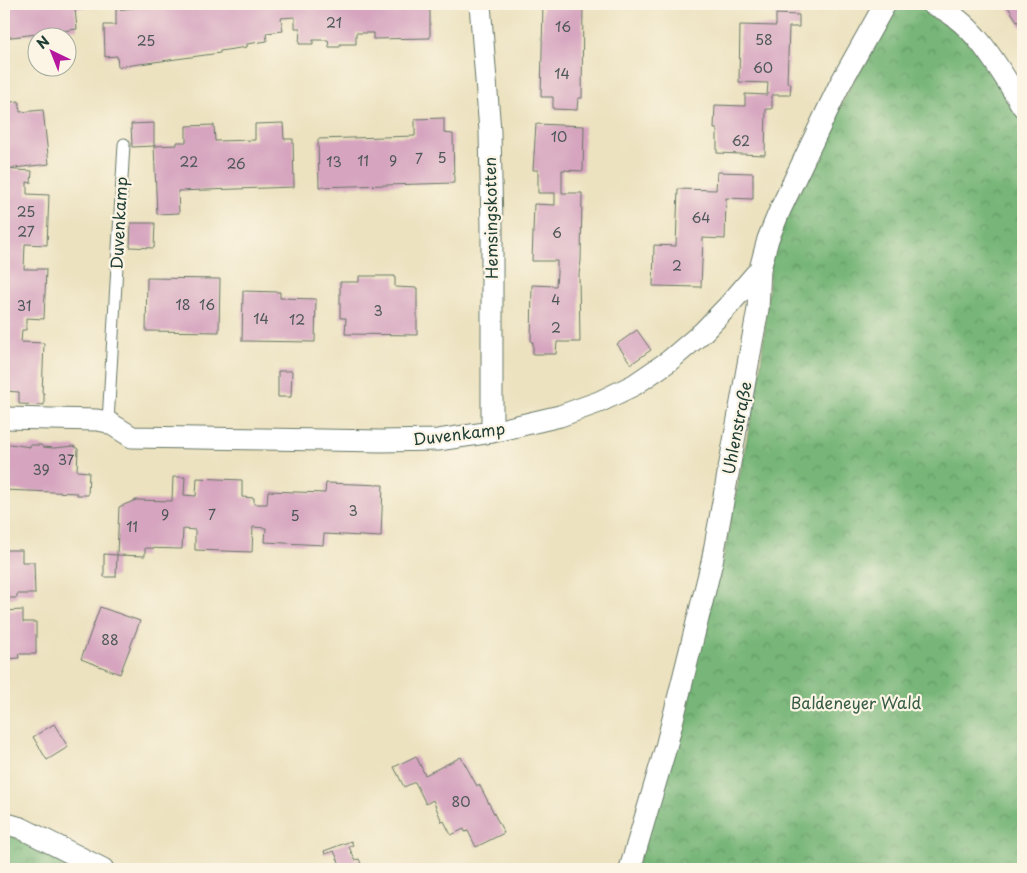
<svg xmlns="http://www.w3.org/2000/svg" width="1027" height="873" font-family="'Playpen Sans',sans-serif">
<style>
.forest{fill:url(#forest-crowns);stroke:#4b7a56}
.building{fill:#d6a4bf}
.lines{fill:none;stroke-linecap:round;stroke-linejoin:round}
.service-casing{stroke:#677765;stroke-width:13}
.minor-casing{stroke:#677765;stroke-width:23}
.service{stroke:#fff;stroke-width:11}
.minor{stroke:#fff;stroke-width:21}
.labels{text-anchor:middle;stroke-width:4.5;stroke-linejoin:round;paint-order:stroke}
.number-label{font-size:14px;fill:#4d5757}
.street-label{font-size:16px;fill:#1f3d34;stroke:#fcf5e5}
.park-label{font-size:16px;fill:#365b46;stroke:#fcf5e5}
</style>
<defs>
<pattern id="forest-crowns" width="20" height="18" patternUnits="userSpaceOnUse" patternTransform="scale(1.25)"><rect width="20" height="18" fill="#77b678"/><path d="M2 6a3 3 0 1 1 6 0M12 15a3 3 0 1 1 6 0" fill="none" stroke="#619563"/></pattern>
</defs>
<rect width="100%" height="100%" fill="#fcf5e5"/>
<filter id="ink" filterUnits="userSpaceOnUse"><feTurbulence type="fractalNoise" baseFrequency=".02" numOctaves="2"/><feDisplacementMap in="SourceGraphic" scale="10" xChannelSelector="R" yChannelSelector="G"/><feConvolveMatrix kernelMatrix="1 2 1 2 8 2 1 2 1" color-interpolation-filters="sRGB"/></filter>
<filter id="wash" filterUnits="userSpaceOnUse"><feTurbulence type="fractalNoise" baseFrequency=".0096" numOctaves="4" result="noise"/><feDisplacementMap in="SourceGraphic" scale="20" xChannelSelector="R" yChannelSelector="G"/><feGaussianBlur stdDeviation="1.12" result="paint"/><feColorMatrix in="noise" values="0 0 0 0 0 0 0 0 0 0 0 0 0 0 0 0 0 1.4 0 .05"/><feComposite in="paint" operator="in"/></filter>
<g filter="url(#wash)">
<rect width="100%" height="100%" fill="#ece2c0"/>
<path class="forest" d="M 912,4 L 926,4 L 950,15 L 1023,116 L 1023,869 L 636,869 L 724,553 L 760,374 L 773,244 L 890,7 Z
M 4,832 L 78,869 L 4,869 Z"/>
<g id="blocks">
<path class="building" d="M 4,4 L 86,4 L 86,7 L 75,9 L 77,29 L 4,38 Z
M 170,4 L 430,4 L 430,38 L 373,39 L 373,33 L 356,33 L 356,44 L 340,44 L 340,47 L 329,47 L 328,40 L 313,40 L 313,44 L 299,44 L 300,28 L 295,28 L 295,17 L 281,18 L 283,31 L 266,33 L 267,41 L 247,44 L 247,47 L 220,51 L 220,53 L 118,67 L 117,56 L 105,57 L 104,25 L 116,25 L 116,10 L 158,5 L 159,9 L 170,8 Z
M 543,4 L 583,4 L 582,98 L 578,98 L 577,110 L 553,109 L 553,97 L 541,97 Z
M 1006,4 L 1023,4 L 1023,26 L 1021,27 Z
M 776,14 L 799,15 L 799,27 L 789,27 L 787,83 L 791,83 L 790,95 L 772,95 L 772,109 L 766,109 L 765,155 L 717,153 L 717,129 L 714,129 L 715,105 L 745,106 L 745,94 L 767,95 L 768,83 L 739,82 L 740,25 L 776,26 Z
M 19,101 L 20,112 L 43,110 L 49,164 L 5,169 L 4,157 L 4,103 Z
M 444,118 L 444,133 L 453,134 L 454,183 L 319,187 L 318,139 L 415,136 L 415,119 Z
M 154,123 L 154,146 L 132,147 L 131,124 Z
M 283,123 L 284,139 L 293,139 L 294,187 L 178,191 L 179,213 L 157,214 L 154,146 L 177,145 L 177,142 L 186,142 L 186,126 L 214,125 L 215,141 L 255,140 L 255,124 Z
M 536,124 L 584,126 L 583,171 L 562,170 L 562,193 L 582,193 L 581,261 L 579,274 L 580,342 L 557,342 L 556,354 L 533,354 L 533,342 L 531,342 L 532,285 L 556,286 L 557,273 L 557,261 L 532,261 L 534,204 L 555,205 L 555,193 L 538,193 L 538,170 L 533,170 Z
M 4,169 L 32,171 L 31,183 L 27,182 L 27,194 L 49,195 L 47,245 L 25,244 L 24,269 L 46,269 L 44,319 L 26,318 L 26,330 L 22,330 L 21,342 L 44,343 L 42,393 L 44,393 L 44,405 L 19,404 L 19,392 L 4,391 L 4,206 L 5,194 L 4,194 Z
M 717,172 L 753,173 L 753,199 L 726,198 L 725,239 L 703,238 L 701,287 L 653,286 L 654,245 L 676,246 L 678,189 L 716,190 Z
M 131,223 L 155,223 L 154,248 L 130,247 Z
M 359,276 L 395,276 L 395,287 L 417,288 L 417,335 L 345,334 L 346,318 L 340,318 L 340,282 L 359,282 Z
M 147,278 L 220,279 L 219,332 L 146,331 Z
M 243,291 L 280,292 L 280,298 L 316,299 L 315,342 L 242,341 Z
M 637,330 L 651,350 L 631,364 L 617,344 Z
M 278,371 L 292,371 L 291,397 L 278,397 Z
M 10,444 L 30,447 L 30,445 L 41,445 L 43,447 L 54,448 L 74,446 L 78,449 L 77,471 L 89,472 L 88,495 L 77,495 L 77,493 L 4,490 L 6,446 Z
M 173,477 L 185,477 L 184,495 L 196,496 L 197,478 L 242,480 L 242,497 L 254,498 L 254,504 L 267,504 L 268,491 L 325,493 L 326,483 L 383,485 L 381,537 L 324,534 L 323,545 L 265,542 L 266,528 L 253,527 L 252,552 L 195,550 L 195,530 L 183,529 L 182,549 L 145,548 L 145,556 L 117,555 L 116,577 L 104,577 L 104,554 L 117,555 L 119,507 L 136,500 L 172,501 Z
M 4,550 L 22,550 L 22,562 L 34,562 L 35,594 L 17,594 L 17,598 L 5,598 Z
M 100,607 L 140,621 L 120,674 L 81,659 Z
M 23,610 L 23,622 L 36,622 L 36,654 L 18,654 L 19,658 L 6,659 L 6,654 L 4,655 L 4,611 Z
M 54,724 L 68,747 L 47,760 L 33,737 Z
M 416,756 L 425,775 L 461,757 L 477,786 L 479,784 L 504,833 L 476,847 L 468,831 L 465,832 L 464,829 L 451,835 L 444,821 L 442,822 L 433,800 L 426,804 L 415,782 L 404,787 L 394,767 Z
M 351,841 L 353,845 L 349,847 L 355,860 L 359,859 L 362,866 L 354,869 L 342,869 L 334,851 L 325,854 L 324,851 Z"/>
</g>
</g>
<g filter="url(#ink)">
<use href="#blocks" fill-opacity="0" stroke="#677765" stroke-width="1"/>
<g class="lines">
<defs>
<path id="service" d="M 108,422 L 124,144"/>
<path id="minor" d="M 480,4 L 490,131 L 492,227 L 492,432
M 932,4 C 974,20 1000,70 1023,107
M 4,418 L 97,420 L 108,422 L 132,437 L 381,441 L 438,440 L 492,432 L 560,416 L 599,402 L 634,385 L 669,361 L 703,332 L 729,305 L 760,269
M 4,823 L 21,828 L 103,869
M 630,869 L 666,747 L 712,562 L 758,309 L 760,269 L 768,239 L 780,210 L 839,86 L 885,4"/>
</defs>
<use href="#service" class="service-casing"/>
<use href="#minor" class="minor-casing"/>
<use href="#service" class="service"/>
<use href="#minor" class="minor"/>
</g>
</g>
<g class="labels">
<g class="number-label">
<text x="334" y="28">21</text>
<text x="563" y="32">16</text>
<text x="764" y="45">58</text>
<text x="146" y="46">25</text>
<text x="763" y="73">60</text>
<text x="562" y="79">14</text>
<text x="559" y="142">10</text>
<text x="741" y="146">62</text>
<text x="442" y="163">5</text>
<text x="419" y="164">7</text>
<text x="363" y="166">11</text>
<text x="393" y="166">9</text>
<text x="189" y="167">22</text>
<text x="334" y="167">13</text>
<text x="236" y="169">26</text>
<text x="26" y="217">25</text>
<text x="701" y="223">64</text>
<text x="26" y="237">27</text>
<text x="557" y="238">6</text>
<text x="677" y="271">2</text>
<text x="556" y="305">4</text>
<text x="183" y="310">18</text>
<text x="207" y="310">16</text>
<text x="24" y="311">31</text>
<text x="378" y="316">3</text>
<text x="261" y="324">14</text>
<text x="297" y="325">12</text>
<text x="556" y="333">2</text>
<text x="66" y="465">37</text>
<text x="41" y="475">39</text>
<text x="353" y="516">3</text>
<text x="165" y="520">9</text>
<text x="212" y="520">7</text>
<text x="295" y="521">5</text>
<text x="132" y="532">11</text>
<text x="110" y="645">88</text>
<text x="461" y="807">80</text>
</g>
<g class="street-label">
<text transform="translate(491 218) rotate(-91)" y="6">Hemsingskotten</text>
<text transform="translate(119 223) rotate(-87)" y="6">Duvenkamp</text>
<text transform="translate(737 428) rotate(-79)" y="6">Uhlenstraße</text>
<text transform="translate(459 434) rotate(-7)" y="6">Duvenkamp</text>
</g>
<g class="park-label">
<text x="856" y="709">Baldeneyer Wald</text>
</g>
</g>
<rect width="1027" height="873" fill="none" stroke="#fcf5e5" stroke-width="20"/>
<g transform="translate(52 52) rotate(317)"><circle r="24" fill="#fcf5e5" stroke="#a4ab9e"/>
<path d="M0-4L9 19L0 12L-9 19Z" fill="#b5179e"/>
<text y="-8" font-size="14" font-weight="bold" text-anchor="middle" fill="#1f3d34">N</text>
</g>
</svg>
